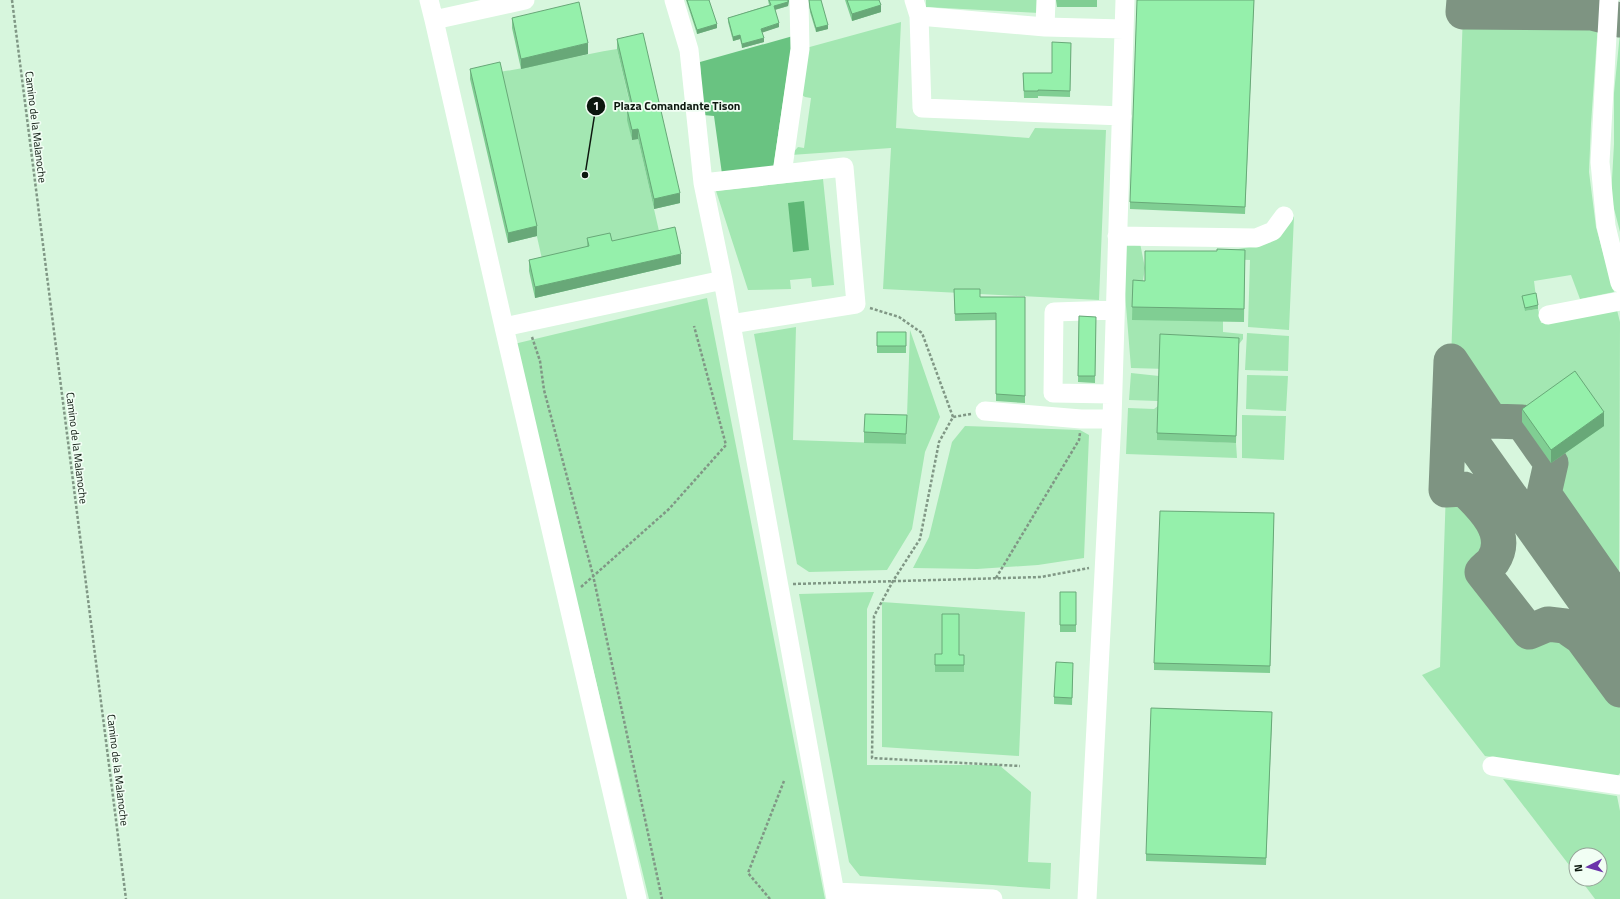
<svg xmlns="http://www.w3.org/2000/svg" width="1620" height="899" font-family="'Titillium Web',sans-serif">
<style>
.green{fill:#a3e7b2}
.forest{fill:#69c381}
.water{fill:#5db775}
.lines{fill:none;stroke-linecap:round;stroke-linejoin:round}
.taxiway{stroke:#7e9482;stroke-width:35}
.path{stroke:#809785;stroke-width:2.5;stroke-dasharray:3 2;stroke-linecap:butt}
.minor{stroke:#fff;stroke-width:19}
.wall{fill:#80ce93}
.shaded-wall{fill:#68a878}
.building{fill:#95f0ab;stroke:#68a878}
.labels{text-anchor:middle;stroke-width:3.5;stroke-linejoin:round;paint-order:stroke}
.street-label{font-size:11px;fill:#0c170e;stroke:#f1fef4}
.leader{fill:none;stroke:#0c170e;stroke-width:1.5}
.callout-dot{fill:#0c170e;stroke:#f1fef4;stroke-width:1.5}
.mark-label{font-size:12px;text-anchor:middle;font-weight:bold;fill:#fff}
.callout-label{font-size:12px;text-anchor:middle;font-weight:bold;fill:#0c170e;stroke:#f1fef4;stroke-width:3.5;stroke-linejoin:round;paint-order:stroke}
</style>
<rect width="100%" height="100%" fill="#d7f6dd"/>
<path class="green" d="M 926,0 L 1038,0 L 1039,13 L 926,7 Z
M 1463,12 L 1592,13 L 1598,23 L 1591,124 L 1589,172 L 1596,227 L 1614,292 L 1580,299 L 1571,275 L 1534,281 L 1536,297 L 1525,311 L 1538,309 L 1541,323 L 1568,320 L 1617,310 L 1620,322 L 1619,602 L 1544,494 L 1551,463 L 1603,425 L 1491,421 L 1451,361 Z
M 901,22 L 896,128 L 1029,138 L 1035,128 L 1106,130 L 1099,300 L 883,289 L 891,148 L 791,155 L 798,147 L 804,148 L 811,98 L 805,97 L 799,93 L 806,48 Z
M 1620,33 L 1620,232 L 1611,197 L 1614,144 L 1614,93 Z
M 617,49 L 633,118 L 628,120 L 632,140 L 638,139 L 659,231 L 542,259 L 500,72 C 539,66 578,55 617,49 Z
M 823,179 L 834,285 L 812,287 L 811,278 L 790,280 L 791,289 L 748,290 L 716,191 Z
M 1294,216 L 1289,330 L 1248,327 L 1250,260 L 1226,259 L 1216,253 L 1261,245 L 1286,228 Z
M 1140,243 L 1145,268 L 1141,293 L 1223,321 L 1223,332 L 1243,334 L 1243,339 L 1239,344 L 1160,341 L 1202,370 L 1131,368 L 1123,269 L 1126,245 Z
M 707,298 L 825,899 L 649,899 L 514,344 Z
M 796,327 L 793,440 L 906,444 L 910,330 L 940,417 L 925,452 L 912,529 L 887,570 L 809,572 L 797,564 L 754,334 Z
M 1247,333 L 1289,336 L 1288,371 L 1245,370 Z
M 1131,373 L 1159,376 L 1158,401 L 1129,400 Z
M 1247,375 L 1288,376 L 1286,411 L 1246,409 Z
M 1158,406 L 1157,439 L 1236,443 L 1237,458 L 1126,454 L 1128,408 L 1154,409 Z
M 1242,415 L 1286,416 L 1284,460 L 1242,458 Z
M 965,426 L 1080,430 L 1089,435 L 1084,558 L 1038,565 L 977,569 L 913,568 L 929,537 L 952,442 Z
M 1464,489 C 1482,506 1511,534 1493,561 C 1490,565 1485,568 1482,572 L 1529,631 L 1548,624 L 1565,626 L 1581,637 L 1618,687 L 1620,697 L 1620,773 L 1617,777 L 1485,756 L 1422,675 L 1440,667 L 1446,490 Z
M 874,592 L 867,609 L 867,765 L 999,765 L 1031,792 L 1028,862 L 1051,863 L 1050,889 L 860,876 L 849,862 L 799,594 Z
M 882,602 L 1025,612 L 1019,756 L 882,747 Z
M 1503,779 L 1617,796 L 1620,811 L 1620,899 L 1595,899 L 1580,879 L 1600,879 L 1600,855 L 1576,855 L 1576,874 Z"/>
<path class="forest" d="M 793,36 L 773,168 L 722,174 L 714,116 L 703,115 L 700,62 Z"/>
<path class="water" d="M 804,201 L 809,250 L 793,252 L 788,203 Z"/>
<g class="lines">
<path class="taxiway" d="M 1464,0 L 1463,12 L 1592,13 L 1620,20
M 1449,410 L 1620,650
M 1620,603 L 1544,494 L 1551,463 L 1522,422 L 1491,421 L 1451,361 L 1446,490 L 1464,489 C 1482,506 1511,534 1493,561 C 1490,565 1485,568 1482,572 L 1529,632 L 1548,624 L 1565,626 L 1581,637 L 1620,690"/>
<path class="path" d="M 12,0 L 126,899
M 870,308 L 899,317 L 922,333 L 953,417
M 532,337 L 540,361 L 544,390 L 593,575 L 662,899
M 971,414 L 953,417 L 939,442 L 920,539 L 893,581 L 874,616 L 872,758 L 1020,766
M 996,578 L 1079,440 L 1080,433
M 793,584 L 1041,577 L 1089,568
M 581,587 L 669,509 L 726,445 L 694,326
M 770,899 L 748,873 L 784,781"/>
<path class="minor" d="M 429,0 L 434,20
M 525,0 L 434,20 L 504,327 L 723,280
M 674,0 L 689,50 L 703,183 L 723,280 L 836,899
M 914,0 L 919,16 L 1045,27 L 1124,29
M 1609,0 L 1600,162 L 1606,226 L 1620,283
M 919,16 L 922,108 L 1122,116
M 1045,27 L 1046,0
M 782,174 L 800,49 L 799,0
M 703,183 L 844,167 L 856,304 L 731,324
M 1117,236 L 1256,238 L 1273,231 L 1284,216
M 1548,315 L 1620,301
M 504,327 L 637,899
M 1112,394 L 1053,393 L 1054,312 L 1115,310
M 985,411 L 1081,419 L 1112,419
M 1492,766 L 1620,785
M 835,892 L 993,899
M 1087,899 L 1112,419 L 1125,0"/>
</g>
<path class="wall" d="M 686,0 L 709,0 L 717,28 L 697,34 Z
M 768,0 L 789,0 L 788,6 L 775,10 L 779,27 L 762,32 L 764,42 L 742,48 L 740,39 L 733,41 L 728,22 L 728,18 L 769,5 Z
M 809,0 L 821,0 L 828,29 L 816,32 L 810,12 Z
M 845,0 L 879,0 L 881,12 L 852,21 Z
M 1056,0 L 1097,0 L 1097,7 L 1057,7 Z
M 1254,0 L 1245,214 L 1130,209 L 1130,202 Z
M 512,18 L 588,54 L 521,69 L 512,28 Z
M 617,39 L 680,203 L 654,209 L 638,139 L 632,140 L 627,120 L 627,109 L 631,108 L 617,49 Z
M 1071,43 L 1070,97 L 1038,96 L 1038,98 L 1024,98 L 1023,73 L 1052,73 Z
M 470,69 L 537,236 L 508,243 L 470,79 Z
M 587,238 L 612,241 L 681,264 L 535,298 L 529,271 L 529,260 L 587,247 Z
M 1245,250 L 1244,322 L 1132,320 L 1133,280 L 1145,281 L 1217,251 Z
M 954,289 L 980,297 L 1025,297 L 1025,403 L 996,401 L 996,320 L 955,321 Z
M 1522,296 L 1538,305 L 1538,309 L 1525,311 Z
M 1079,316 L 1096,317 L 1095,383 L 1078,382 Z
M 877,332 L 906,332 L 906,353 L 877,353 Z
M 1239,338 L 1236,443 L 1157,440 L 1157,433 Z
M 1522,409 L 1604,426 L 1551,463 L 1522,422 Z
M 907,415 L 906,444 L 864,443 L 864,432 Z
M 1274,513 L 1270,673 L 1154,670 L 1154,663 Z
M 1060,592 L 1076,592 L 1076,632 L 1060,632 Z
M 935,654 L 964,655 L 964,672 L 935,672 Z
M 1073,670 L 1072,705 L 1054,704 L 1054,697 Z
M 1272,719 L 1266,865 L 1146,861 L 1146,854 Z"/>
<path class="shaded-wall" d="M 789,0 L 788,6 L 774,10 L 774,6 Z
M 881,5 L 881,12 L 852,21 L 852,14 Z
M 779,23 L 779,27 L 761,33 L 761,29 Z
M 717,24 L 717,28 L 697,34 L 697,30 Z
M 828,25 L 828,29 L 816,32 L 816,28 Z
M 740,35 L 740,39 L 733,41 L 733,37 Z
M 764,38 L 764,42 L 742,48 L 742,44 Z
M 588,43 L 588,54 L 521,69 L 521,59 Z
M 638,129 L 638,139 L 632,140 L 632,130 Z
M 680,193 L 680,203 L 654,209 L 654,199 Z
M 537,226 L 537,236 L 508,243 L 508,233 Z
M 681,254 L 681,264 L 535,298 L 535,287 Z
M 1604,412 L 1604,426 L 1551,463 L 1551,450 Z"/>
<path class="building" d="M 687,0 L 709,0 L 717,24 L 697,30 Z
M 769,0 L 788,0 L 788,2 L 774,6 L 779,23 L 761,29 L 764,38 L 742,44 L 740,35 L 733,37 L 728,18 L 771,5 Z
M 809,0 L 821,0 L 828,25 L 816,28 L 810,8 Z
M 847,0 L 879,0 L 881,5 L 852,14 Z
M 1137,0 L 1254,0 L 1245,207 L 1130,202 Z
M 579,2 L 588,43 L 521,59 L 512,18 Z
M 643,33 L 680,193 L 654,199 L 638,129 L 632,130 L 627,109 L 633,108 L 617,39 Z
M 1052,42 L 1071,43 L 1070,91 L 1038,90 L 1038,91 L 1024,91 L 1023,73 L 1052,73 Z
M 500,62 L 537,226 L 508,233 L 470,69 Z
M 675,227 L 681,254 L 535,287 L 529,260 L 589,246 L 587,238 L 610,233 L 612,241 Z
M 1217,249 L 1245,250 L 1244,309 L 1132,307 L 1133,280 L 1145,281 L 1145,251 L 1217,251 Z
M 954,289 L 980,289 L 980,297 L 1025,297 L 1025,396 L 996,394 L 996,313 L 955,314 Z
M 1536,293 L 1538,305 L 1525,308 L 1522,296 Z
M 1079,316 L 1096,317 L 1095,376 L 1078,376 Z
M 877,332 L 906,332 L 906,346 L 877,346 Z
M 1160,334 L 1239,338 L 1236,436 L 1157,433 Z
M 1575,371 L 1604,412 L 1551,450 L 1522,409 Z
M 865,414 L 907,415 L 906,434 L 864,432 Z
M 1160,511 L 1274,513 L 1270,666 L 1154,663 Z
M 1060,592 L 1076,592 L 1076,625 L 1060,625 Z
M 942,614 L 959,614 L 959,655 L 964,655 L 964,665 L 935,665 L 935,654 L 942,654 Z
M 1056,662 L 1073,663 L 1072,698 L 1054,697 Z
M 1151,708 L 1272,712 L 1266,858 L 1146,854 Z"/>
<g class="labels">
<g class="street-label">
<text transform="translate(36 127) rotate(83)" y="4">Camino de la Malanoche</text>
<text transform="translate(77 448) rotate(83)" y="4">Camino de la Malanoche</text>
<text transform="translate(118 770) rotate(83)" y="4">Camino de la Malanoche</text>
</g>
</g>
<path class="leader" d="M585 175L596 106"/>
<g class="callout-dot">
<circle cx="585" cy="175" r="4"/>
<circle cx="596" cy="106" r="10"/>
</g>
<g class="mark-label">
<text x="596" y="110">1</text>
</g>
<g class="callout-label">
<text x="677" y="110">Plaza Comandante Tison</text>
</g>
<g transform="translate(1588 867) rotate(264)"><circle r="19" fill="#f1fef4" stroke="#95a298"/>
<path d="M0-3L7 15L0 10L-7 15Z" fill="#6b34ab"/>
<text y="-6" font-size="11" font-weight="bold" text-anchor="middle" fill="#0c170e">N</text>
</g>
</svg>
